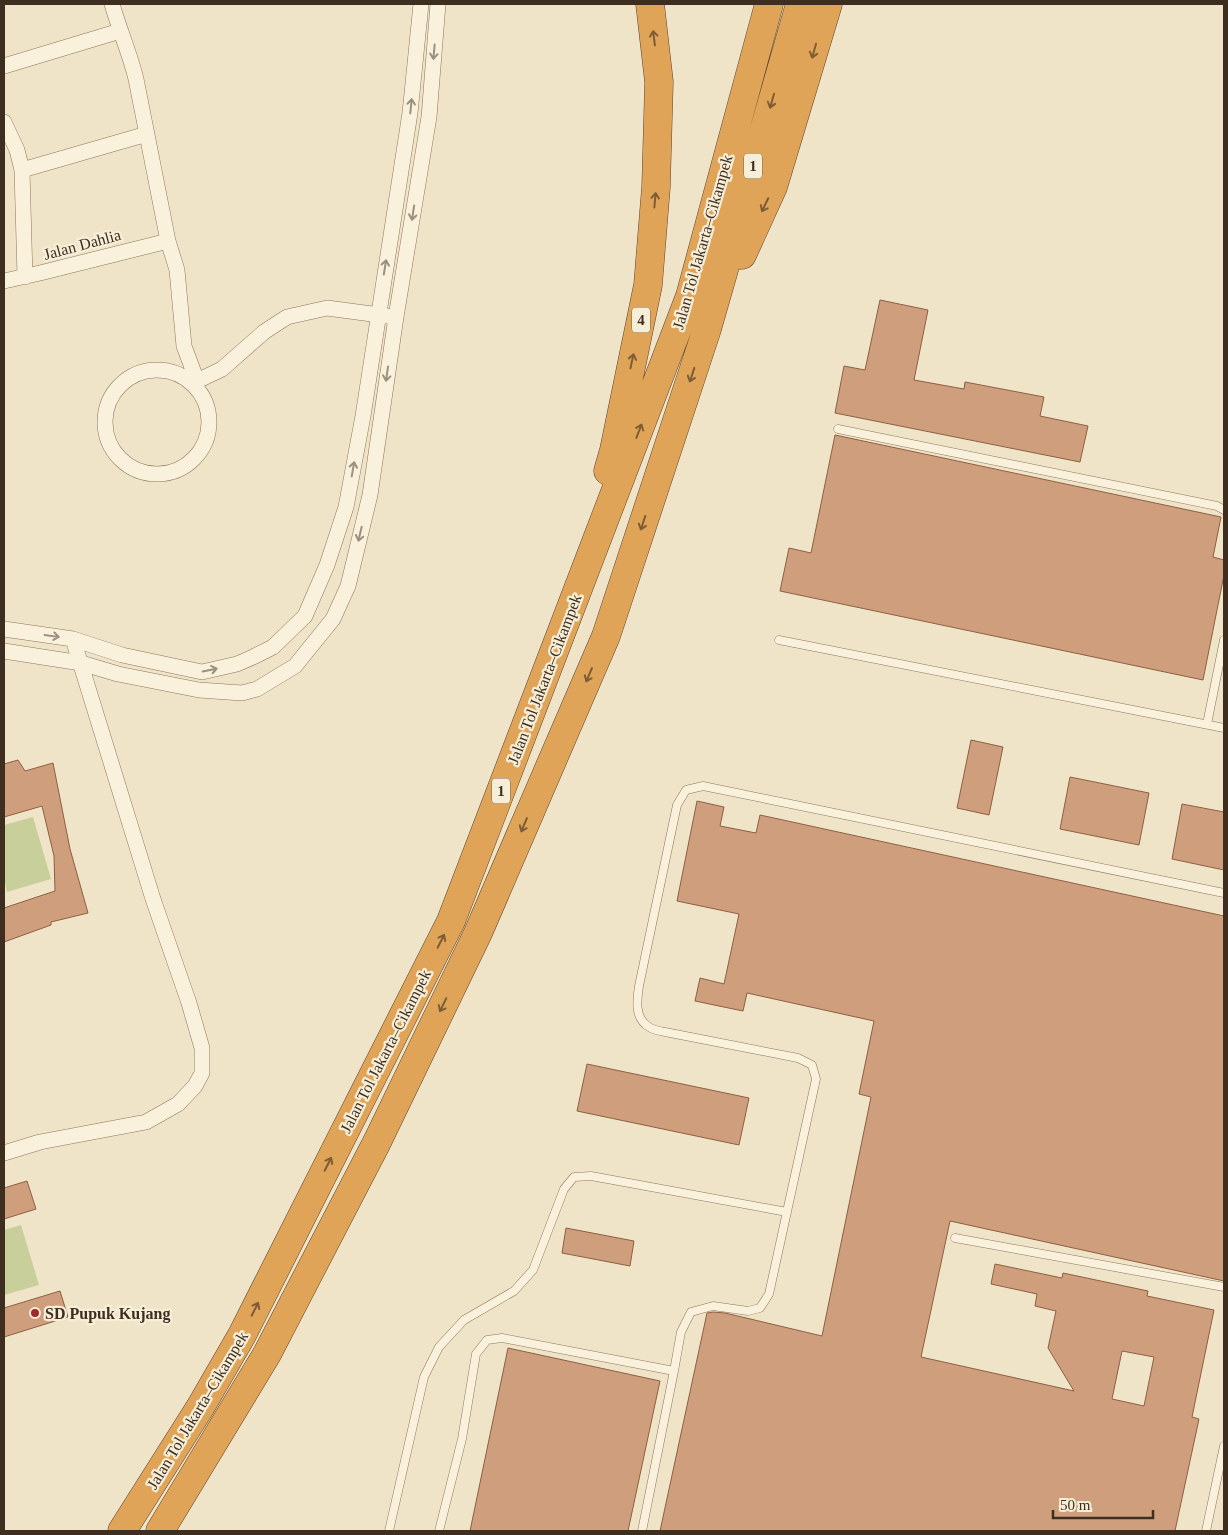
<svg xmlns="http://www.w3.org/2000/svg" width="1228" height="1535" font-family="'Times New Roman',serif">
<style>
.park{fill:#c9cf9b}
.building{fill:#cf9f7d;stroke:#8d5f41;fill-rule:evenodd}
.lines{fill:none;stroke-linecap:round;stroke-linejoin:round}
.service-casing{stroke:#8d765c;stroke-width:9}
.minor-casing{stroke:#8d765c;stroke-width:16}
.motorway-casing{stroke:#5b4430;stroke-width:29}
.service{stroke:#faf1dc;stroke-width:8}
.minor{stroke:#faf1dc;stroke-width:15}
.motorway{stroke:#e0a458;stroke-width:28}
.oneway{stroke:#7e5d36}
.oneway2{stroke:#9c907e}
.poi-dot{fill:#9e2a2b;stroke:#f7eed8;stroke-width:2}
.labels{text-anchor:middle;stroke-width:4.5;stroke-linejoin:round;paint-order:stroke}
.shield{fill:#f7eed8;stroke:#756857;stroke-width:1}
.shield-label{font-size:15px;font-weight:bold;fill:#3d2e20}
.street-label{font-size:16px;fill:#3d2e20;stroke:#f7eed8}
.poi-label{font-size:16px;font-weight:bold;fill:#3d2e20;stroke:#f7eed8;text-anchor:start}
</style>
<rect width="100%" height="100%" fill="#f0e4c8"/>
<path class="park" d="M 33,817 L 51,879 L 7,892 L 4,878 L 4,825 Z
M 21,1225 L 39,1285 L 4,1295 L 4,1230 Z"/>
<path class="building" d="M 880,300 L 928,310 L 914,380 L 964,389 L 965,382 L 1044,397 L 1040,416 L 1088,426 L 1080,462 L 835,413 L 844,366 L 865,370 Z
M 835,435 L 1221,517 L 1213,557 L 1224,560 L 1224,575 L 1203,680 L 780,591 L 789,548 L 811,553 Z
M 971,740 L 1003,747 L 989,815 L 957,808 Z
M 18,760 L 25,771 L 53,763 L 70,849 L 88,913 L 51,922 L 51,925 L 4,942 L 4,908 L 55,891 L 54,856 L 42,806 L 4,817 L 4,764 Z
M 1070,777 L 1149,793 L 1139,845 L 1060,829 Z
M 697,801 L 724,807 L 720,826 L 756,833 L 760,815 L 1224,916 L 1224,1281 L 950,1221 L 921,1357 L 1074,1391 L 1048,1348 L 1056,1311 L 1035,1306 L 1037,1294 L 991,1284 L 995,1264 L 1062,1278 L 1063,1273 L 1148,1291 L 1147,1296 L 1214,1310 L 1192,1417 L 1199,1419 L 1175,1531 L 660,1531 L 707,1313 L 713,1312 L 725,1313 L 822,1336 L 871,1097 L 859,1094 L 874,1021 L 747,993 L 743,1011 L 695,1001 L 700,978 L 724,984 L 739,914 L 677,901 ZM 1122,1351 L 1154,1357 L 1144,1406 L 1112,1399 Z
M 1182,804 L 1224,812 L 1224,870 L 1172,859 Z
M 587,1064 L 749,1098 L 739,1145 L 577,1111 Z
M 27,1181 L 36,1209 L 4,1219 L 4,1188 Z
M 566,1228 L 634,1241 L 630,1266 L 562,1253 Z
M 60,1291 L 68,1317 L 4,1337 L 4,1308 Z
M 508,1348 L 660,1381 L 628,1531 L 470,1531 Z"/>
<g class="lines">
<defs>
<path id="service" d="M 838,429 L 1217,506 L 1224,510
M 779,640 L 1224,728
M 1207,724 L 1224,640
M 955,1238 L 1224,1287
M 389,1531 L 424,1377 L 439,1347 L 464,1320 L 514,1291 L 533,1270 L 564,1189 L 574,1177 L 591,1176 L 787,1212
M 439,1531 L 462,1439 L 476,1354 L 487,1340 L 502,1338 L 674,1371 L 681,1332 L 691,1312 L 713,1306 L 748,1311 L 760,1308 L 769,1294 L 816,1079 L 812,1065 L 798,1058 L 665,1032 C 660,1031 653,1030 649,1027 C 634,1018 637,1000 639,986 L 677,805 L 686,790 L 703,786 L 1224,893
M 642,1531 L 674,1371
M 1206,1531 L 1224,1446"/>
<path id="minor" d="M 112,4 C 119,29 130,54 136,79 L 168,241 L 177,270 L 184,346 L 197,381 L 222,369 L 264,332 L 287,317 L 327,308 L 387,316
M 4,66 L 120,31
M 4,122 L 17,150 L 22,170 L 25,277
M 22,170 L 147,134
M 4,281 L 40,273 L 168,241
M105 422a52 52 0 1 1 104 0a52 52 0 1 1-104 0Z
M 4,629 L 73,639 L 122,655 L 202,672 L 237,664 L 253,657 L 273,647 L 305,616 L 327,565 L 346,507 L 363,416 L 410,113 L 421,4
M 4,651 L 81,663 L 118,674 L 199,690 L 242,693 L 257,689 L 295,666 L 333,619 L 348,586 L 370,495 L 396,317 L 429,117 L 438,4
M 4,1153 L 40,1142 L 146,1122 L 178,1104 L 195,1086 L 202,1073 L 202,1048 L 189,1003 L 153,899 L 73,639"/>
<path id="motorway" d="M 742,255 L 773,187 L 828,4
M 608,471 L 614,450 L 648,285 L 656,187 L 659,82 L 650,4
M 122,1531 L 201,1406 L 242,1335 L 451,921 L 690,296 L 769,4
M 160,1531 L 267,1354 L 377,1142 L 478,933 L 606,636 L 707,329 L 800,4"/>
</defs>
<use href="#service" class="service-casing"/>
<use href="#minor" class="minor-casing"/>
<use href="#motorway" class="motorway-casing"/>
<use href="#service" class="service"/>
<use href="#minor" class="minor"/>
<use href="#motorway" class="motorway"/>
</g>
<defs><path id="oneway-shaft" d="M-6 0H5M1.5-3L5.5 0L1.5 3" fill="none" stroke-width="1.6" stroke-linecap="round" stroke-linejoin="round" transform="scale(1.25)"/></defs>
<g class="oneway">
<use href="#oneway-shaft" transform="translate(654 38) rotate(-97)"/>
<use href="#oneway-shaft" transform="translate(814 51) rotate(106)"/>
<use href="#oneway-shaft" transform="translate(772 101) rotate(106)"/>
<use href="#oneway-shaft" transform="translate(655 200) rotate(-85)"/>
<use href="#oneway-shaft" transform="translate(765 205) rotate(115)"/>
<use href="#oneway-shaft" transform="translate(632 361) rotate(-78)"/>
<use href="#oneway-shaft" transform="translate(692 375) rotate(108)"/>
<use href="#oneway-shaft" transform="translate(639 431) rotate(-69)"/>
<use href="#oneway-shaft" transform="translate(643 523) rotate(108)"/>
<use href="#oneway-shaft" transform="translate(589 675) rotate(113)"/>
<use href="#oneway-shaft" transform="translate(524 825) rotate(113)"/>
<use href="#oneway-shaft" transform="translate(441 941) rotate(-63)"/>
<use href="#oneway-shaft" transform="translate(443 1005) rotate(116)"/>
<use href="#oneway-shaft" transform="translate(328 1164) rotate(-63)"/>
<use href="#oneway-shaft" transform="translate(255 1309) rotate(-63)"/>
</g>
<g class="oneway2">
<use href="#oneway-shaft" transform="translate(434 52) rotate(95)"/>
<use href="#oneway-shaft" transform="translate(411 106) rotate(-84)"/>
<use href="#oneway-shaft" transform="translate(413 213) rotate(99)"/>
<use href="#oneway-shaft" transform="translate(385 267) rotate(-81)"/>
<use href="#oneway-shaft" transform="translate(387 374) rotate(98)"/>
<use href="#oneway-shaft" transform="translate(353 469) rotate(-80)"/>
<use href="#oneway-shaft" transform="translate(360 534) rotate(103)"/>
<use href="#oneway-shaft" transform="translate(52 636) rotate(8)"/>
<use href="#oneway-shaft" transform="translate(210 670) rotate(-12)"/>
</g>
<circle class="poi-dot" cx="35" cy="1313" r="5"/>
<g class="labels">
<g class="shield">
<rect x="744" y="153.5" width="18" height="25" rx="4"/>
<rect x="632" y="307.5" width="18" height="25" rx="4"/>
<rect x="492" y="778.5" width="18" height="25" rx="4"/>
</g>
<g class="shield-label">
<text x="753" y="171">1</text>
<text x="641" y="325">4</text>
<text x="501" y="796">1</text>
</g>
<g class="street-label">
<text transform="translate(702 242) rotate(-74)" y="6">Jalan Tol Jakarta–Cikampek</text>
<text transform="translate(82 244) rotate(-15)" y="6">Jalan Dahlia</text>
<text transform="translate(544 679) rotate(-69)" y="6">Jalan Tol Jakarta–Cikampek</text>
<text transform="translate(385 1051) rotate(-63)" y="6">Jalan Tol Jakarta–Cikampek</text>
<text transform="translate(197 1410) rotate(-59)" y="6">Jalan Tol Jakarta–Cikampek</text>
</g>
<g class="poi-label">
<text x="45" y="1319">SD Pupuk Kujang</text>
</g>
</g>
<rect width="1228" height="1535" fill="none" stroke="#3d2e20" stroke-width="10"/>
<path d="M1053 1510v8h100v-8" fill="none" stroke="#3d2e20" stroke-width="2.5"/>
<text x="1060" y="1510" font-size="15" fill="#3d2e20" stroke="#f7eed8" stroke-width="4" paint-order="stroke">50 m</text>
</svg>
